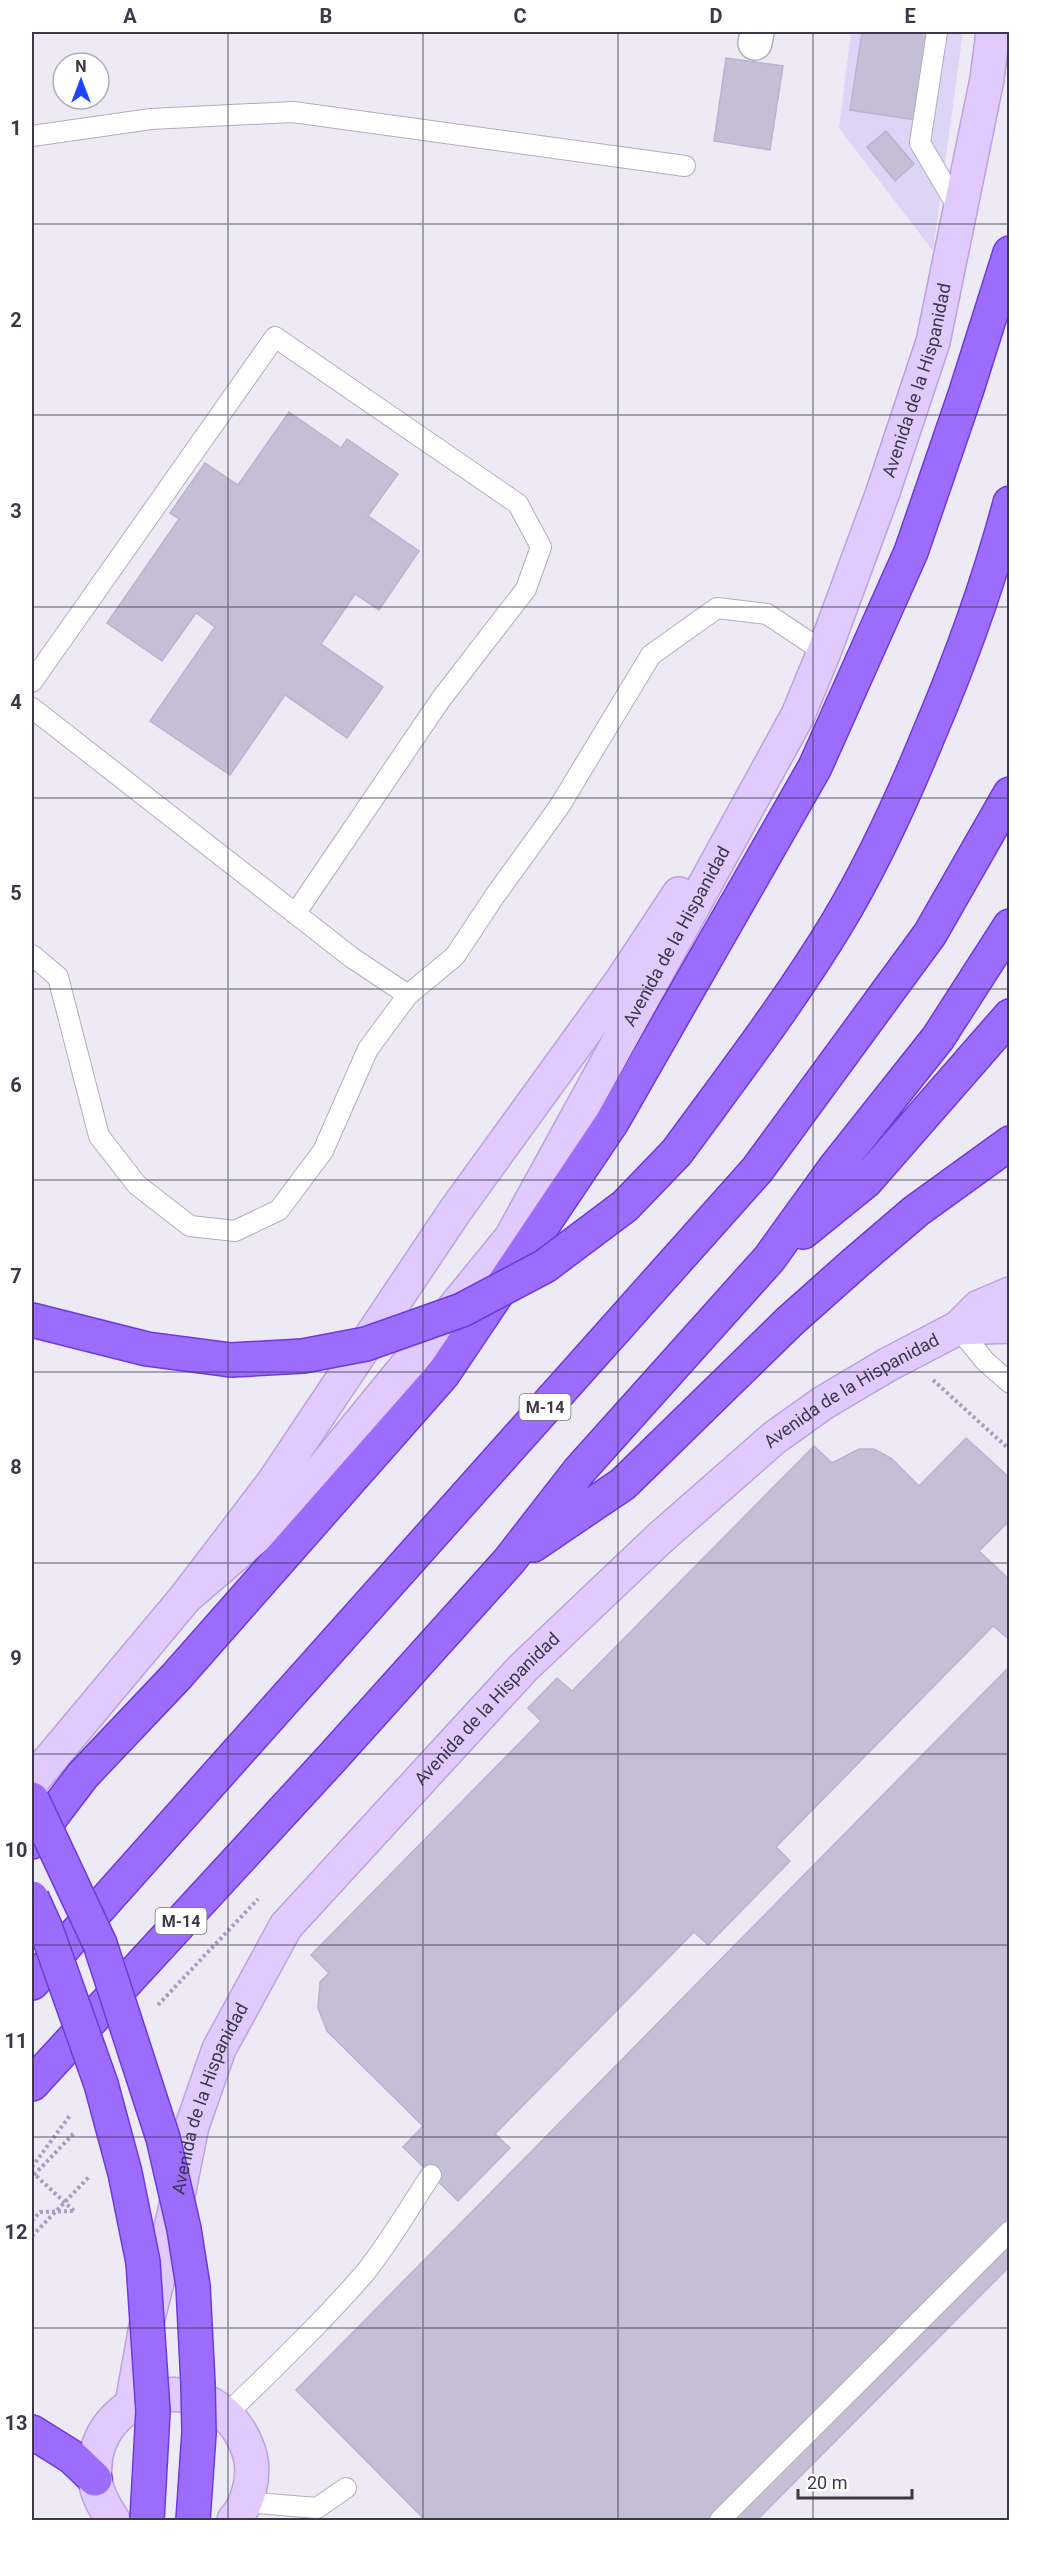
<svg xmlns="http://www.w3.org/2000/svg" width="1041" height="2552" font-family="Roboto,sans-serif">
<style>
.commercial{fill:#ddd5f6}
.building{fill:#c5bfd6;stroke:#bbb2d1;stroke-width:1.5}
.lines{fill:none;stroke-linecap:round;stroke-linejoin:round}
.lane-casing{stroke:#b2acc0;stroke-width:22}
.street-casing{stroke:#b2acc0;stroke-width:36}
.secondary-casing{stroke:#bba2e0;stroke-width:36}
.highway-casing{stroke:#6b3bdd;stroke-width:36}
.path{stroke:#a99dc2;stroke-width:4;stroke-dasharray:3 3;stroke-linecap:butt}
.lane{stroke:#fff;stroke-width:20}
.street{stroke:#fff;stroke-width:33}
.secondary{stroke:#e0cafe;stroke-width:33}
.highway{stroke:#9c6dfd;stroke-width:33}
.highway-bridge-casing{stroke:#6b3bdd;stroke-width:36;stroke-linecap:butt}
.path-bridge{stroke:#a99dc2;stroke-width:4;stroke-dasharray:3 3;stroke-linecap:butt}
.highway-bridge{stroke:#9c6dfd;stroke-width:33}
.grid{fill:none;stroke:#3c3849;stroke-width:1.5;stroke-opacity:0.55}
.labels{text-anchor:middle;stroke-width:4.5;stroke-linejoin:round;paint-order:stroke}
.shield{fill:#fff;stroke:#767480;stroke-width:1.5}
.shield-label{font-size:16px;font-weight:bold;fill:#3c3849}
.street-label{font-size:18px;fill:#3c3849;stroke:#fff}
.neatline{fill:none;stroke:#3c3849;stroke-width:2}
.grid-label{font-size:20px;text-anchor:middle;font-weight:bold;fill:#3c3849}
</style>
<rect width="100%" height="100%" fill="#eeeaf5"/>
<path class="commercial" d="M 851,32 L 963,32 L 933,251 L 839,128 Z"/>
<path class="building" d="M 862,32 L 943,32 L 929,122 L 850,110 Z
M 726,58 L 783,66 L 770,150 L 714,141 Z
M 886,131 L 914,164 L 895,181 L 867,147 Z
M 289,412 L 341,448 L 347,439 L 398,474 L 368,516 L 419,551 L 379,610 L 355,594 L 321,644 L 383,687 L 347,738 L 285,695 L 230,775 L 150,721 L 215,627 L 196,613 L 162,661 L 107,623 L 179,519 L 170,513 L 205,463 L 238,485 Z
M 966,1438 L 1010,1478 L 1010,1520 L 979,1551 L 1010,1580 L 1010,1640 L 993,1626 L 776,1847 L 790,1861 L 708,1945 L 694,1932 L 495,2134 L 510,2148 L 458,2201 L 403,2147 L 423,2126 L 327,2031 L 318,2008 L 320,1982 L 329,1973 L 311,1955 L 541,1721 L 528,1708 L 557,1678 L 572,1691 L 814,1446 L 832,1463 L 859,1449 L 874,1449 L 891,1458 L 919,1486 Z
M 1010,1666 L 1010,2266 L 757,2520 L 425,2520 L 296,2390 Z"/>
<g class="lines">
<defs>
<path id="lane" d="M 937,32 L 920,143 L 960,211
M 32,136 L 151,119 L 293,112 L 685,166
M 32,682 L 275,337 L 518,504 L 541,547 L 526,589 L 441,699 L 295,914
M 32,708 L 351,957 L 408,995
M 32,955 L 58,977 L 99,1136 L 137,1185 L 190,1226 L 235,1231 L 279,1210 L 323,1151 L 368,1049 L 408,995 L 455,956 L 494,897 L 559,807 L 651,655 L 717,608 L 767,614 L 824,652
M 958,1328 L 985,1361 L 1010,1383
M 222,2411 L 235,2406 C 279,2363 324,2320 364,2274 C 389,2243 409,2208 431,2175
M 246,2502 L 317,2508 L 346,2488
M 720,2520 L 1010,2231"/>
<path id="street" d="M 755,43 L 757,32"/>
<g id="secondary">
<path d="M 958,1328 L 1010,1326"/>
<path id="s1" d="M 186,1597 L 294,1504 L 511,1238 L 798,715 L 824,652 L 883,492 L 933,342 L 987,79 L 993,32"/>
<path d="M 32,1781 L 186,1597 L 273,1483 L 455,1211 L 623,979 L 679,894"/>
<path id="s2" d="M 132,2404 L 146,2326 L 174,2215 L 192,2126 L 219,2049 L 286,1926 L 523,1668 L 660,1538 L 774,1438 L 823,1403 L 887,1365 L 958,1328 L 979,1307 L 1010,1294"/>
<path d="M 113,2520 C 105,2508 97,2495 95,2479 C 87,2387 218,2359 249,2452 C 256,2474 249,2503 234,2520"/>
</g>
<path id="highway" d="M 677,1152 C 731,1078 788,1004 836,925 C 873,864 902,800 929,734 C 961,659 989,582 1010,503
M 803,1232 L 866,1181 L 1010,1016
M 32,1320 L 147,1349 L 231,1360
M 533,1545 L 623,1484 L 790,1321 L 854,1264 L 916,1211 L 1010,1143
M 32,1842 L 83,1775 L 176,1677 L 443,1374 L 612,1122 L 815,767 L 911,552 L 966,392 L 1010,253
M 32,1983 L 757,1170 L 930,934 L 1010,794
M 32,2084 L 331,1759 L 509,1561 L 579,1471 L 769,1259 L 834,1169 L 938,1038 L 1010,926
M 32,2432 L 72,2457 L 95,2479"/>
</defs>
<use href="#lane" class="lane-casing"/>
<use href="#street" class="street-casing"/>
<use href="#secondary" class="secondary-casing"/>
<use href="#highway" class="highway-casing"/>
<path class="path" d="M 933,1380 L 1010,1450
M 158,2005 L 258,1899
M 32,2167 L 71,2114
M 32,2172 L 74,2211
M 32,2221 L 40,2212 L 73,2211"/>
<use href="#lane" class="lane"/>
<use href="#street" class="street"/>
<use href="#secondary" class="secondary"/>
<use href="#highway" class="highway"/>
<defs>
<path id="highway-bridge" d="M 231,1360 L 303,1356 L 366,1344 L 462,1310 L 545,1266 L 625,1206 L 677,1152
M 32,1799 L 100,1944 L 163,2138 L 184,2229 L 193,2286 L 198,2384 L 199,2433 L 193,2520
M 32,1898 L 46,1929 L 101,2084 L 125,2173 L 143,2262 L 153,2411 L 147,2520"/>
</defs>
<use href="#highway-bridge" class="highway-bridge-casing"/>
<path class="path-bridge" d="M 34,2175 L 75,2132
M 32,2236 L 89,2177"/>
<use href="#highway-bridge" class="highway-bridge"/>
</g>
<path class="grid" d="M 228,32 L 228,2520M 423,32 L 423,2520M 618,32 L 618,2520M 813,32 L 813,2520M 32,224 L 1010,224M 32,415 L 1010,415M 32,607 L 1010,607M 32,798 L 1010,798M 32,989 L 1010,989M 32,1180 L 1010,1180M 32,1372 L 1010,1372M 32,1563 L 1010,1563M 32,1754 L 1010,1754M 32,1945 L 1010,1945M 32,2137 L 1010,2137M 32,2328 L 1010,2328"/>
<g class="labels">
<g class="shield">
<rect x="519.5" y="1394" width="51" height="26" rx="4.5"/>
<rect x="155.5" y="1908" width="51" height="26" rx="4.5"/>
</g>
<g class="shield-label">
<text x="545" y="1413">M-14</text>
<text x="181" y="1927">M-14</text>
</g>
<g class="street-label">
<text dy="6" stroke="none"><textPath href="#s1" startOffset="1438">Avenida de la Hispanidad</textPath></text>
<text dy="6" stroke="none"><textPath href="#s1" startOffset="830">Avenida de la Hispanidad</textPath></text>
<text dy="6" stroke="none"><textPath href="#s2" startOffset="1288">Avenida de la Hispanidad</textPath></text>
<text dy="6" stroke="none"><textPath href="#s2" startOffset="802">Avenida de la Hispanidad</textPath></text>
<text dy="6" stroke="none"><textPath href="#s2" startOffset="316">Avenida de la Hispanidad</textPath></text>
</g>
</g>
<rect width="1041" height="2552" fill="none" stroke="#ffffff" stroke-width="66"/>
<g transform="translate(81 81)"><circle r="28" fill="#ffffff" stroke="#b1afb6" stroke-width="1.5"/>
<path d="M0-4.5L10 22L0 15L-10 22Z" fill="#1d46f8"/>
<text y="-9" font-size="16" font-weight="bold" text-anchor="middle" fill="#3c3849">N</text>
</g>
<path d="M798 2489v9h114v-9" fill="none" stroke="#3c3849" stroke-width="3"/>
<text x="807" y="2489" font-size="18" fill="#3c3849" stroke="#ffffff" stroke-width="4.5" paint-order="stroke">20 m</text>
<rect x="33" y="33" width="975" height="2486" class="neatline"/>
<g class="grid-label">
<text x="130" y="23">A</text>
<text x="326" y="23">B</text>
<text x="520" y="23">C</text>
<text x="716" y="23">D</text>
<text x="910" y="23">E</text>
<text x="16" y="135">1</text>
<text x="16" y="327">2</text>
<text x="16" y="518">3</text>
<text x="16" y="709">4</text>
<text x="16" y="900">5</text>
<text x="16" y="1092">6</text>
<text x="16" y="1283">7</text>
<text x="16" y="1474">8</text>
<text x="16" y="1665">9</text>
<text x="16" y="1857">10</text>
<text x="16" y="2048">11</text>
<text x="16" y="2239">12</text>
<text x="16" y="2430">13</text>
</g>
</svg>
